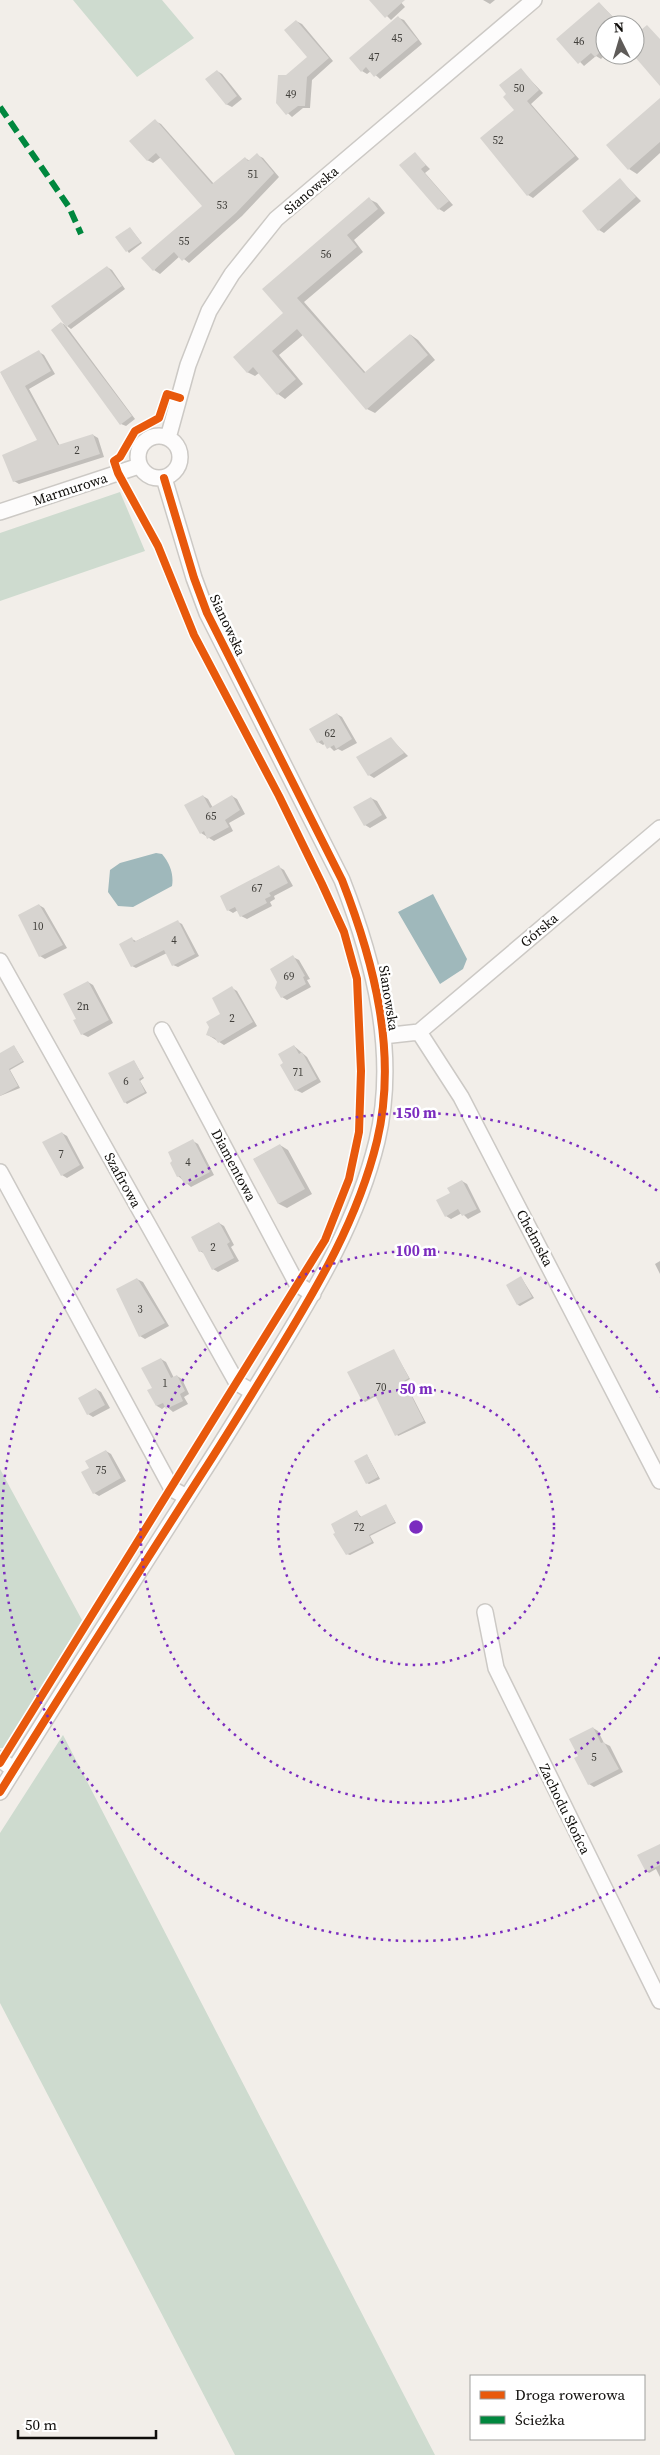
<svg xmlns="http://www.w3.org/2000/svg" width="660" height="2455" font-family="'Source Serif 4',serif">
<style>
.green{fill:#cedbcf}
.water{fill:#9fb8bb}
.shadow{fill:#0003}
.building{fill:#d7d4d0}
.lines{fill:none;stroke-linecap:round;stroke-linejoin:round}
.minor-casing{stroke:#ccc9c5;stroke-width:18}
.minor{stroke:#fdfcfc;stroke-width:15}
.quiet{stroke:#00873e;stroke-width:6;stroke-dasharray:12 6;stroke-linecap:butt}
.cycleway-casing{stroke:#fff;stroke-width:11}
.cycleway{stroke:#e8590c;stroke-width:8}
.ring{fill:none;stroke:#7b2cbf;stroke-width:2.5;stroke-dasharray:2.5 5}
.labels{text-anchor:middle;stroke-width:5;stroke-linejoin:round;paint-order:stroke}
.number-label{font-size:11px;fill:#42403c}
.street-label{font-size:14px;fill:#100e0b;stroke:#fff}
.centre{fill:#7b2cbf;stroke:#fff;stroke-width:2.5}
.ring-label{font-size:15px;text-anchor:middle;font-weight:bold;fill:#7b2cbf;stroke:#fff;stroke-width:5;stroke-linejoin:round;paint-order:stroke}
</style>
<rect width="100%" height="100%" fill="#f2eee9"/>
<path class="green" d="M 73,0 L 162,0 L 194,38 L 137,77 Z
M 120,492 L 145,551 L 0,601 L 0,533 Z
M 0,1469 L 82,1620 L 4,1748 L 0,1748 Z
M 63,1735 L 435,2455 L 235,2455 L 0,2003 L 0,1833 Z"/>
<path class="water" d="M 156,853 L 162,854 C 170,863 174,875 172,886 L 133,907 L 118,906 L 108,892 L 110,870 L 120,863 Z
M 433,894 L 467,959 L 463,969 L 440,984 L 398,912 Z"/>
<path class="shadow" d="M 371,0 L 399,0 L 405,7 L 391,20 Z
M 483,0 L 495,0 L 490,4 Z
M 599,3 L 621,25 L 605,25 L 605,55 L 601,59 L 596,56 L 584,66 L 558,39 Z
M 399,18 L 404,20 L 422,44 L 380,79 L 371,71 L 367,74 L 362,71 Z
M 296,21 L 302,24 L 333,61 L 312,80 L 310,108 L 303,108 L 292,117 L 277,103 L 286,77 L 309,57 Z
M 521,70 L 543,93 L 531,104 L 579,159 L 533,198 L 528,195 L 516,110 Z
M 217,71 L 222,74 L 242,99 L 232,107 L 226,104 Z
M 660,102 L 660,153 L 637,174 L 629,169 Z
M 155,121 L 161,124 L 214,184 L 245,158 L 250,161 L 257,155 L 263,158 L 279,177 L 242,216 L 189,263 L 180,256 L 160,274 L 154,270 L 204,206 L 161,157 L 153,163 L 147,160 Z
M 415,154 L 430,169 L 425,173 L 453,205 L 444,212 L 439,209 L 401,165 Z
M 620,180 L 641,201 L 604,233 L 599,230 Z
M 369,199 L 377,203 L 385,213 L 354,240 L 363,252 L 304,302 L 366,373 L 411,335 L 418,340 L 435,360 L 375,413 L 367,409 L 303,335 L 279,355 L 303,384 L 285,399 L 278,394 L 259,373 L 255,376 L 247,372 L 285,313 Z
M 130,228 L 142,243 L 129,253 L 117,238 Z
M 107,267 L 112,270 L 125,289 L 71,329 L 67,326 Z
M 62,323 L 66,326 L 135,419 L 126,426 L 121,424 Z
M 39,352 L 44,355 L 55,374 L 29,389 L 60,446 L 93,435 L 98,438 L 104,457 L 19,484 L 14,481 L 39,441 L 1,373 Z
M 337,714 L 342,717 L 357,743 L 342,751 L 338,749 L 334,751 L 326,743 L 323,745 L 318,742 Z
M 391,739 L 408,756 L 374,778 L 369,775 Z
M 203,796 L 208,799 L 213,808 L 232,796 L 237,799 L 245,814 L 229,823 L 233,831 L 214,841 L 201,833 Z
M 371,798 L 377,801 L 387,818 L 370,828 L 365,825 Z
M 279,867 L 284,870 L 293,886 L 274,896 L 275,899 L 270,902 L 272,906 L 247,919 L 241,916 L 238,910 L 233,913 L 228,910 Z
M 39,905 L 44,908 L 67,948 L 45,959 L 40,956 L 20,916 Z
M 178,922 L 182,924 L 199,956 L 178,967 L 173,965 L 167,953 L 136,968 L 132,966 L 132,939 L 136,941 Z
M 293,957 L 299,960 L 310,979 L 307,980 L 311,987 L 287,1000 L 282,997 L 277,987 Z
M 88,982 L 93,985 L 113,1023 L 88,1037 L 82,1034 L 78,1019 Z
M 232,988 L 237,991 L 257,1026 L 224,1045 L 208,1035 L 222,1014 Z
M 14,1046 L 24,1062 L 10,1070 L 20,1088 L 0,1096 L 0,1054 Z
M 294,1046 L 307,1057 L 321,1082 L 302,1093 L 296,1090 L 282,1065 Z
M 134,1061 L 144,1078 L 140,1081 L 147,1093 L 127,1104 L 125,1102 Z
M 62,1133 L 67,1136 L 84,1168 L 67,1178 L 62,1175 Z
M 193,1141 L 198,1144 L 214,1175 L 191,1187 L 178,1176 Z
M 280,1145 L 288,1150 L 312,1194 L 287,1208 L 279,1204 L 254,1159 Z
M 462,1181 L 467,1184 L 481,1212 L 468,1219 L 462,1213 L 451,1219 L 446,1216 L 452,1194 Z
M 219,1223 L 224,1226 L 234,1245 L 231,1247 L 239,1261 L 218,1272 L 213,1269 L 205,1254 L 200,1251 Z
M 660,1261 L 660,1274 L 655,1264 Z
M 521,1277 L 534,1298 L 520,1306 L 518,1305 Z
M 137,1279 L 143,1282 L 169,1326 L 145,1339 L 140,1336 Z
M 394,1351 L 410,1379 L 405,1382 L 426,1423 L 398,1436 L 376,1396 L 365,1402 L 363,1400 Z
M 161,1359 L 166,1362 L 174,1378 L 177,1376 L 182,1379 L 189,1394 L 184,1397 L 188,1404 L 173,1412 L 166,1406 L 162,1409 L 157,1406 Z
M 96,1389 L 101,1392 L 110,1408 L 93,1417 L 88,1414 Z
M 106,1451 L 111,1454 L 126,1481 L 99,1496 L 94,1493 L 90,1469 Z
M 367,1455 L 380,1479 L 369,1484 L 367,1483 Z
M 386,1506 L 396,1523 L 370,1536 L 374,1543 L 350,1555 L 347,1554 L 357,1512 L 362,1518 Z
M 593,1728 L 598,1731 L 604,1743 L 610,1746 L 623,1772 L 594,1787 L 589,1784 L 579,1756 Z
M 660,1845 L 660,1877 L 656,1869 L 649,1873 L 647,1871 Z"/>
<path class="building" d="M 369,0 L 405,0 L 385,18 Z
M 599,2 L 620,25 L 605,25 L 605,47 L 595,57 L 591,53 L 578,64 L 556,39 Z
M 398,16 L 418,40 L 374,77 L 366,67 L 361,72 L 349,58 Z
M 296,20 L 329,58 L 307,77 L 305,106 L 298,106 L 286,115 L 276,103 L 278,75 L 286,75 L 307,57 L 284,30 Z
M 647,25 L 660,39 L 660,86 L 635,57 L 635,35 Z
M 521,68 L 539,90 L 527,101 L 575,156 L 527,196 L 480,138 L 514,110 L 503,97 L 506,94 L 499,85 Z
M 217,70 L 237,96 L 226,105 L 205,79 Z
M 660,98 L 660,142 L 628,170 L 606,145 Z
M 155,119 L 212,184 L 245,157 L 248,161 L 257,153 L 274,173 L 236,213 L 182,261 L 174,252 L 153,271 L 141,258 L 202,206 L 156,153 L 147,161 L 129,141 Z
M 415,152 L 426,165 L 421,169 L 449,201 L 438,210 L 399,165 Z
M 620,178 L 636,197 L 598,231 L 582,211 Z
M 369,197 L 378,209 L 347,235 L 357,247 L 297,298 L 364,373 L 410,334 L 428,355 L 366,410 L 297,329 L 272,351 L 296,379 L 277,395 L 253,367 L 247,373 L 233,357 L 283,313 L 262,289 Z
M 130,227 L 141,242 L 126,252 L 115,237 Z
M 107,266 L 122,286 L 66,327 L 51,306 Z
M 61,322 L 132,416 L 120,425 L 51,330 Z
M 39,350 L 51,371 L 25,386 L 58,445 L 93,434 L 100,454 L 13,482 L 2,455 L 37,440 L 0,372 Z
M 337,713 L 352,739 L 336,749 L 334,745 L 327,749 L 322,740 L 317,743 L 309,729 Z
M 391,737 L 404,753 L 368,776 L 356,757 Z
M 203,795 L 210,808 L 232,795 L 240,810 L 225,820 L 229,827 L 207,839 L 204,831 L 200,834 L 184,805 Z
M 371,797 L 382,815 L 364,826 L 353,807 Z
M 279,865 L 288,883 L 269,893 L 271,896 L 265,899 L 267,903 L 240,917 L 235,907 L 227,911 L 220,896 Z
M 39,904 L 63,945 L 39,957 L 18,915 Z
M 178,920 L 195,954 L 172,966 L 164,950 L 131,967 L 119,944 L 132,937 L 134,942 Z
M 293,955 L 305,976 L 303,977 L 306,984 L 281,998 L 275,988 L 277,982 L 270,969 Z
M 88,981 L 109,1020 L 81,1035 L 73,1020 L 76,1019 L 63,994 Z
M 232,986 L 253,1022 L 218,1043 L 215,1038 L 206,1035 L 209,1027 L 206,1022 L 220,1014 L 212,998 Z
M 14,1045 L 23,1061 L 9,1069 L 18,1086 L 0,1096 L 0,1053 Z
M 294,1045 L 299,1054 L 302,1052 L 317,1079 L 295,1091 L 280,1065 L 283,1063 L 278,1054 Z
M 134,1060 L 143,1077 L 139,1079 L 145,1092 L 124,1103 L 108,1073 Z
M 62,1132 L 80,1165 L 61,1176 L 42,1142 Z
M 193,1139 L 210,1172 L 185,1185 L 180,1176 L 177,1177 L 170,1163 L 172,1161 L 168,1152 Z
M 280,1144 L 305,1189 L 278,1204 L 253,1159 Z
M 462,1180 L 477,1209 L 462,1216 L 458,1209 L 445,1217 L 436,1200 L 450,1193 L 447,1188 Z
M 219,1222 L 230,1242 L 227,1244 L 234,1258 L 212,1270 L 202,1251 L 199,1252 L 191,1237 Z
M 521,1276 L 532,1297 L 517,1305 L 506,1285 Z
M 137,1278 L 165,1323 L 139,1337 L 116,1289 Z
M 394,1349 L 409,1378 L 404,1381 L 424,1421 L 395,1436 L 375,1395 L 362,1401 L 347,1372 Z
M 161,1358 L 171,1378 L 177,1375 L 185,1391 L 180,1394 L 183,1401 L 166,1409 L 163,1403 L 156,1406 L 147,1390 L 152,1388 L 141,1368 Z
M 96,1388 L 105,1405 L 87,1415 L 78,1398 Z
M 106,1450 L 121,1478 L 93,1494 L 81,1472 L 89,1468 L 85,1461 Z
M 367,1454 L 378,1477 L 366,1484 L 354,1461 Z
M 386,1504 L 395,1522 L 369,1535 L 372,1542 L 346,1555 L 333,1534 L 335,1533 L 331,1524 L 357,1510 L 360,1517 Z
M 593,1727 L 601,1743 L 604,1742 L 619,1769 L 588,1785 L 574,1758 L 578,1756 L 569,1739 Z
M 660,1844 L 660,1865 L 646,1872 L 637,1855 Z"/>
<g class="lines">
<defs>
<path id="minor" d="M138 457a21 21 0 1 1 42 0a21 21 0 1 1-42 0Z
M 168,438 L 188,365 L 209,311 L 232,274 L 276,219 L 534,0
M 0,512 L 139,466
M 0,961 L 237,1383 L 253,1392
M 162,1030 L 297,1284 L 313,1294
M 419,1032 L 660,828
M 383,1036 L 419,1032 L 461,1097 L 660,1481
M 0,1172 L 172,1489 L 187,1497
M 485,1612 L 496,1668 L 660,2001
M 0,1759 L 14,1770
M 0,1792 C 66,1686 133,1581 201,1475 C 227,1435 252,1394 277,1353 C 318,1286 358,1219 377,1141 C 398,1053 374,962 342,880 L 207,613 L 194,578 L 164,478"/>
</defs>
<use href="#minor" class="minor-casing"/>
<use href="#minor" class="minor"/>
<path class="quiet" d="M 0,107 L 69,207 L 81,234"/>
<defs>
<path id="cycleway" d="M 0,1763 L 325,1240 L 349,1179 L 359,1132 L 361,1071 L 357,979 L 344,932 L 322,884 L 279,796 L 194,635 L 158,546 L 118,473 L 114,461 L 120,457 L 135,431 L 159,418 L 167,394 L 180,398
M 0,1792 C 66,1686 133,1581 201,1475 C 227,1435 252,1394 277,1353 C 318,1286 358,1219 377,1141 C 398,1053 374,962 342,880 L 207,613 L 194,578 L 164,478"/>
</defs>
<use href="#cycleway" class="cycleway-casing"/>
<use href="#cycleway" class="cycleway"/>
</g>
<g class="ring">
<circle cx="416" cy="1527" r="138"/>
<path d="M660 1657A276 276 0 1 1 660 1397"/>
<path d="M659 1862A414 414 0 1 1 659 1192"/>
</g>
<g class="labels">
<g class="number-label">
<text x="397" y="42">45</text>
<text x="579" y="45">46</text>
<text x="374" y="61">47</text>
<text x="519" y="92">50</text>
<text x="291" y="98">49</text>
<text x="498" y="144">52</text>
<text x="253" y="178">51</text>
<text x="222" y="209">53</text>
<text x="184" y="245">55</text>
<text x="326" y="258">56</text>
<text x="77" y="454">2</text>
<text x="330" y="737">62</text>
<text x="211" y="820">65</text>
<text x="257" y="892">67</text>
<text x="38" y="930">10</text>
<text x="174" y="944">4</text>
<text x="289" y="980">69</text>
<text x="83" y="1010">2n</text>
<text x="232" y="1022">2</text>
<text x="298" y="1076">71</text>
<text x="126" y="1085">6</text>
<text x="61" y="1158">7</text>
<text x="188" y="1166">4</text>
<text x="213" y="1251">2</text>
<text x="140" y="1313">3</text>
<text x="165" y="1387">1</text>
<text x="381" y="1391">70</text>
<text x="101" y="1474">75</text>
<text x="359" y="1531">72</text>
<text x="594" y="1761">5</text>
</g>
<g class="street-label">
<text transform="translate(311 190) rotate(-40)" y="5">Sianowska</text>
<text transform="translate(70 489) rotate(-18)" y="5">Marmurowa</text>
<text transform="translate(228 625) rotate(65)" y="5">Sianowska</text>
<text transform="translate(539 930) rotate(-40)" y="5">Górska</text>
<text transform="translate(389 998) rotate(81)" y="5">Sianowska</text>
<text transform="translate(234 1165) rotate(62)" y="5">Diamentowa</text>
<text transform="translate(123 1180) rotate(61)" y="5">Szafirowa</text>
<text transform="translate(535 1238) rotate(62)" y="5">Chełmska</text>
<text transform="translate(565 1809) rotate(64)" y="5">Zachodu Słońca</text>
</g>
</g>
<circle cx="416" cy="1527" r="8" class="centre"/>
<g class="ring-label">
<text x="416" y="1118">150 m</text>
<text x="416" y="1256">100 m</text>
<text x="416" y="1394">50 m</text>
</g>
<rect x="470" y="2375" width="175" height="65" fill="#ffffff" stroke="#9f9f9d"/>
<rect x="480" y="2391" width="25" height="8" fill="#e8590c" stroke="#9f9f9d"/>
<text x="515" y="2400" font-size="15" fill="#100e0b">Droga rowerowa</text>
<rect x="480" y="2416" width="25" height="8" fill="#00873e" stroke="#9f9f9d"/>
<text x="515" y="2425" font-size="15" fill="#100e0b">Ścieżka</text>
<g transform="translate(620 40) rotate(355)"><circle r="24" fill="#ffffff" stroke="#9f9f9d"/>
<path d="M0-4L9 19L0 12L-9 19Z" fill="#5f5c59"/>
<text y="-8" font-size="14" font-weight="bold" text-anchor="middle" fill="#100e0b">N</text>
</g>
<path d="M18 2430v8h138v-8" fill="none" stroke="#100e0b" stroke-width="2.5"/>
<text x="25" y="2430" font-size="15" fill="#100e0b" stroke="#ffffff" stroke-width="4" paint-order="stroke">50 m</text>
</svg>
